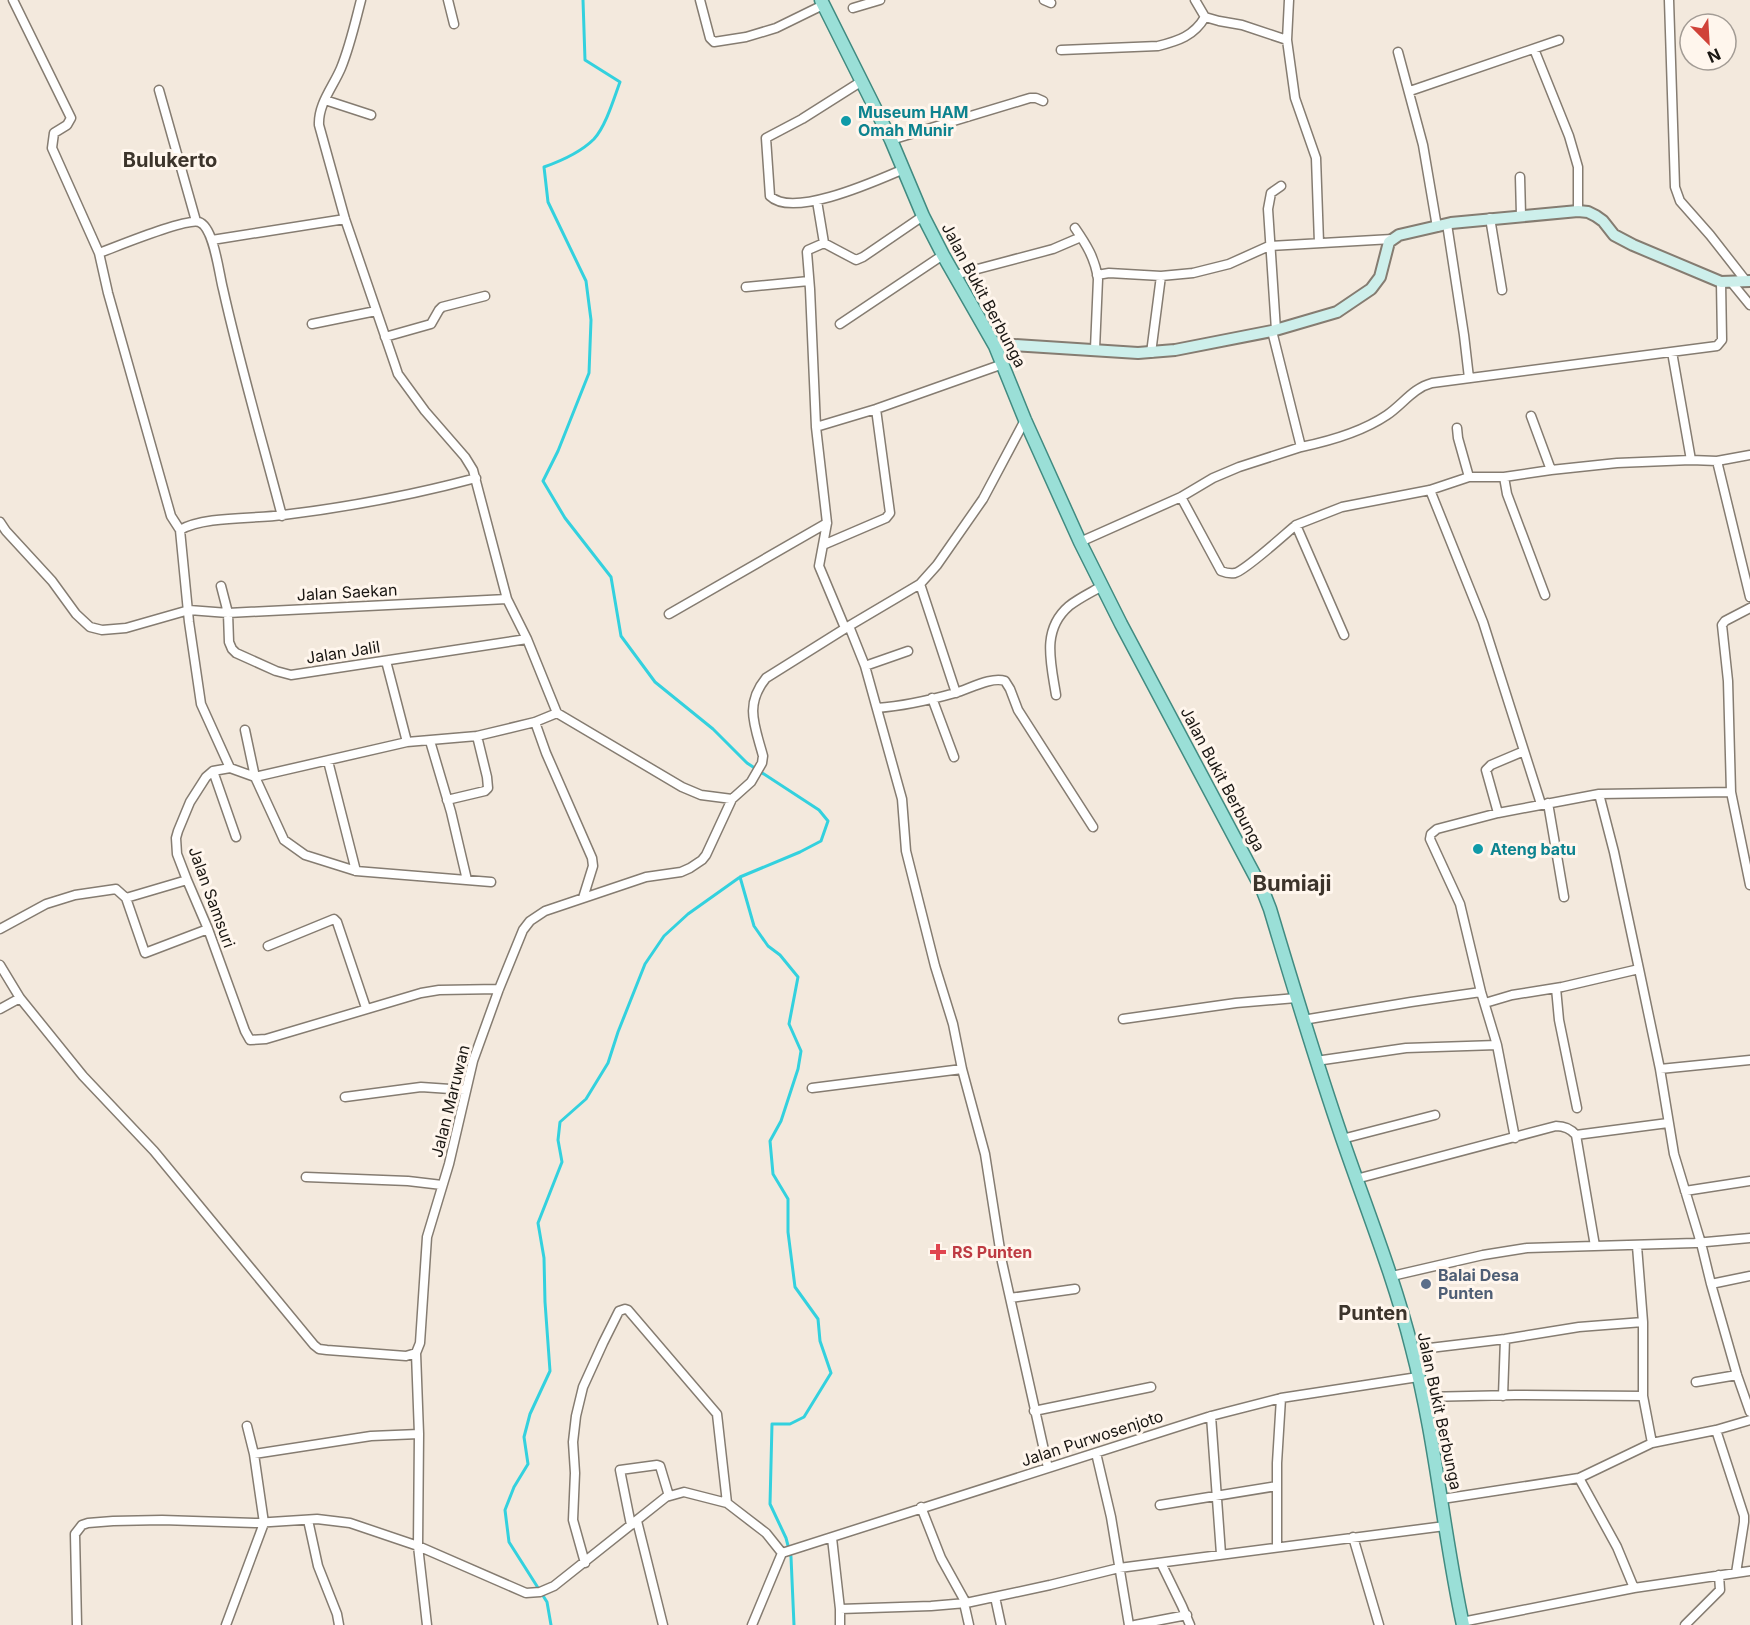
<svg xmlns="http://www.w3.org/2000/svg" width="1750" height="1625" font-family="Inter,sans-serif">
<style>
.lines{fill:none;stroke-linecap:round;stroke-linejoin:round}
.stream{stroke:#33d1de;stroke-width:3}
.street-casing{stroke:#857c71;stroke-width:11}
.secondary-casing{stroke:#857c71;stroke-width:14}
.primary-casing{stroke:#418b81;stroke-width:15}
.street{stroke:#fff;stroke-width:8}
.secondary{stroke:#cdefeb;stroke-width:10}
.primary{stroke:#9adfd7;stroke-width:12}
.culture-dot{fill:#0f9aa8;stroke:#fff6ed;stroke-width:2}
.health-dot{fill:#e0444e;stroke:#fff6ed;stroke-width:2}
.service-dot{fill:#5c6f8a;stroke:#fff6ed;stroke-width:2}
.labels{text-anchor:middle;stroke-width:6;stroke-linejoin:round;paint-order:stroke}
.culture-label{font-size:16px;font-weight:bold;fill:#0d838f;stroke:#fff6ed;text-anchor:start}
.street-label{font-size:16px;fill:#191612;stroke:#fff6ed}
.health-label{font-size:16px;font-weight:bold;fill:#be3a42;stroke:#fff6ed;text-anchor:start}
.service-label{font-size:16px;font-weight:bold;fill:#4e5e75;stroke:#fff6ed;text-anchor:start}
.quarter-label{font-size:20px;font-weight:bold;fill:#3c342b;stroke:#fff6ed}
.district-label{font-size:22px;font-weight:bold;fill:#3c342b;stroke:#fff6ed}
</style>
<rect width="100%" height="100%" fill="#f3e9dd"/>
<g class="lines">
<path class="stream" d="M 740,877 L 754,926 L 768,946 L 780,955 L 798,977 L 789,1024 L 801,1051 L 798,1069 L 781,1121 L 770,1141 L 773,1174 L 788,1199 L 788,1232 L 795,1287 L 818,1319 L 820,1341 L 831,1373 L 804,1417 L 790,1424 L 772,1424 L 770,1504 L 786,1538 L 791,1557 L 794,1625
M 551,1625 L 547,1602 L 509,1542 L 505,1510 L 514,1487 L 528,1464 L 524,1437 L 530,1414 L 550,1371 L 545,1302 L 544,1258 L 538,1223 L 562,1162 L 558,1140 L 560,1122 L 586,1099 L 608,1063 L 618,1032 L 645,964 L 664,936 L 688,914 L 740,877 L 800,852 L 821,841 L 828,821 L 819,810 L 747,763 L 713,729 L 655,682 L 621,636 L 611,577 L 565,518 L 543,481 L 558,451 L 589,373 L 591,320 L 586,281 L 548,202 L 544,167 C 561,161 581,152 594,139 C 606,126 614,98 620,82 L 585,60 L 583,0"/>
<defs>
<path id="street" d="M 13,0 L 71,118 L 67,125 L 54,133 L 52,148 L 99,253 L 108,293 L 171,516 L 180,530 L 189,622 L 201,704 L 230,768
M 361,0 C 355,23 350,46 341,68 C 333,87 318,104 319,125 L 345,219 L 395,365 L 398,374 L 425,411 L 465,457 L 473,470 L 507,599 L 527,639 L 557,713 L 535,722 L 477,736 L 407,742 L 255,777 L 230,768 L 213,771 L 206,777 L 190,802 L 178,831 L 176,838 L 177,854 L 187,880 L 208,929 L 245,1031 L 250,1040 L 266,1039 L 421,993 L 439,990 L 499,989
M 448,0 L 454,24
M 700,0 L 710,38 L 714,42 L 746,37 L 776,28 L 823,5
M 1044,0 L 1051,3
M 1669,0 L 1675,187 L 1680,201 L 1710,235 L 1746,281
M 853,8 L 880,0
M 1205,17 L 1219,21 L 1242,25 L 1287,40 L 1295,98 L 1316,158 L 1319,243
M 1287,40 L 1289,0
M 1534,49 L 1569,136 L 1578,167 L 1578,211
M 1061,50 L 1158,46 C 1178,41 1194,36 1205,17 L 1195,0
M 1398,52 L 1423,145 L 1437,227
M 862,81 L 802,119 L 766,138 L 770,196 C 793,219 878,180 904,169
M 159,90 L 196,221
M 1410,91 L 1559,40
M 325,100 L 371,115
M 891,140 L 1030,98 L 1036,98 L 1043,101
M 1520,177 L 1521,215
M 817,201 L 824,243 L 808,250 L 807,252 L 810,289 L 816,427 L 827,523 L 819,566 L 845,628
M 1490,218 L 1502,290
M 1447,224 L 1464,335 L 1469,378
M 1075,228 C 1086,244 1095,258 1098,279 L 1095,349
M 212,240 L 345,219
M 824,243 L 856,260 L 863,257 L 923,216
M 99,253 C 116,247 185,218 199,222 C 214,227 219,274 223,289 C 240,365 262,440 282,516
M 955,275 L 1053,249 L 1081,237
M 1097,275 L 1109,273 L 1161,276 L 1193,273 L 1229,264 L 1269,246 L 1392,239
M 1732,283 L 1750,305
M 746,287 L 809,281
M 312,324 L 376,311
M 840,324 L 943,255
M 1276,330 L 1268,209 L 1271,193 L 1281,186
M 385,337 L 431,324 L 439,310 L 442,307 L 485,296
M 1672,352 L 1691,460
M 1151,353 L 1161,276
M 1531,416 L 1551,470
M 816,427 L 876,409 L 1003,364
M 1457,428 L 1458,438 L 1469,477
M 1301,447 C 1330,441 1362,432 1387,415 C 1403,404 1413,388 1432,383 L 1717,346 L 1722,340 L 1721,282
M 1717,461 L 1750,597
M 1504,477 L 1507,494 L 1545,595
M 1430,490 L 1483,622 L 1541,804
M 1181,497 L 1221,571 C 1226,573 1230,574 1235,573 C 1246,570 1285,534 1296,525
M 0,522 L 6,531 L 52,581 L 76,614 L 90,627 L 102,630 L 126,628 L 189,610 L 228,613 L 507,599
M 180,530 C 204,516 254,519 283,515 C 348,507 413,495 476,478
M 1080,542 L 1181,497 L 1213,478 L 1239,467 L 1301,447 L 1272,331
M 823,545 L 886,518 L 890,513 L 876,409
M 920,584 L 956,693
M 221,586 L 228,613 L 229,642 L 232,649 L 236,653 L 276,671 L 291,675 L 527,639
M 1750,608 L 1725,621 L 1722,625 L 1728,681 L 1731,792 L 1750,885
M 669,614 L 827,523
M 849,626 L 865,666 L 902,799 L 906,851 L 935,966 L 953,1024 L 962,1069 L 985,1154 L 1002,1262 L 1048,1468
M 1344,635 L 1296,525 L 1342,507 L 1430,490 L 1469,477 L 1504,477 L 1551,470 L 1617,463 L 1691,460 L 1717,461 L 1750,455
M 386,661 L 407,742
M 865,666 L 908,651
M 1056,695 C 1051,663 1041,630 1069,606 C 1079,598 1092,592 1102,586
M 932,698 L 954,757
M 877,708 C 904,706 930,700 955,693 C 969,689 992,676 1005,681 L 1010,689 L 1018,710 L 1093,827
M 557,713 L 682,787 L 701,795 L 732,799
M 535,722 L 546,753 L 592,858 L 593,866 L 583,898
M 245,730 L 255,777 L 284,840 L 305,855 L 356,871 L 491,882
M 430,741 L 451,812 L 467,880
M 328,761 L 356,871
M 213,771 L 236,837
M 1599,794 L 1614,852 L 1639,969
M 447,800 L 485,791 L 488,788 L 487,777 L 477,736
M 1548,803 L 1564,897
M 1498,813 L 1486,770 L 1491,765 L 1524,751
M 126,898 L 187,880
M 0,929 L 46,904 L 75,895 L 116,889 L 126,898 L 145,953 L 208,929
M 268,946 L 334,919 L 337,922 L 366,1008
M 0,965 L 20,998 L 83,1076 L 154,1151 L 314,1345 L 319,1349 L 327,1350 L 406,1356 L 416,1353
M 1556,988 L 1559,1020 L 1577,1108
M 1485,1003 L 1512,995 L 1562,987 L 1639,969 L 1660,1069 L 1674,1154 L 1701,1243 L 1711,1284 L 1737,1375 L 1750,1412
M 0,1009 L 20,998
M 1123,1019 L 1236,1003 L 1296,998
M 1303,1020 L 1411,1002 L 1481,992
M 1316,1061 L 1406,1048 L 1497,1045
M 1660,1069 L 1750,1060
M 812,1088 L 962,1069
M 345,1097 L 421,1087 L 465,1090
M 1576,1135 L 1668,1123
M 1515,1138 L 1497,1045 L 1481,992 L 1460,904 L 1430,839 L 1431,834 L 1437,829 L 1498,813 L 1599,794 L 1731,792
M 1342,1139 L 1435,1115
M 306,1177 L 408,1181 L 442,1185
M 1356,1179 L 1556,1126 C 1563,1126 1571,1129 1576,1135 L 1595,1246
M 1685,1191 L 1750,1181
M 1637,1246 L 1643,1322 L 1643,1396 L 1652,1443
M 1392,1276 L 1483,1255 L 1527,1248 L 1695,1243 L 1750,1238
M 1711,1284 L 1750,1276
M 1010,1298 L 1075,1289
M 1413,1350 L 1505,1339 L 1579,1327 L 1643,1322
M 1696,1382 L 1737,1375
M 1503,1396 L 1505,1339
M 1423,1397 L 1515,1395 L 1643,1396
M 1034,1411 L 1151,1387
M 1211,1416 L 1221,1554
M 1716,1430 L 1744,1516 L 1744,1522 L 1736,1573
M 1096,1453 L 1111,1517 L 1129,1625
M 254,1454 L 371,1436 L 419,1434
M 1579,1478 L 1652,1443 L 1716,1430 L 1750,1420
M 1442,1499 L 1579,1478 L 1617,1547 L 1634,1588
M 1160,1505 L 1277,1486
M 921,1507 L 941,1558 L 966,1603
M 308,1520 L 318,1566 L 337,1614 L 339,1625
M 637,1521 L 663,1625
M 631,1525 L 620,1470 L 657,1465 L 660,1466 L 669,1496
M 1353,1537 L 1379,1625
M 832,1538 L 840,1609 L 840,1625
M 1277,1546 L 1277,1463 L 1281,1398
M 782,1553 L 1211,1416 L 1281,1398 L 1418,1377
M 585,1563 L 573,1520 L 575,1473 L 573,1442 L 576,1416 L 583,1387 L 603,1343 L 619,1311 L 625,1309 L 628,1310 L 717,1414 L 727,1503
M 1161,1563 L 1182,1606 L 1190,1625
M 995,1597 L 1001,1625
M 964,1603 L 969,1625
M 840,1609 L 931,1606 L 966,1603 L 1050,1585 L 1119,1568 L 1445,1526
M 1462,1622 L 1634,1588 L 1750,1571
M 77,1625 L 75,1534 L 82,1525 L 88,1523 L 113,1521 L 162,1520 L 255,1523 L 317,1519 L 350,1523 L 418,1546 L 419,1434 L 416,1353 L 420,1343 L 427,1237 L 449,1164 L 473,1061 L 499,989 L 523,930 L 530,921 L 545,911 L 646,877 L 681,872 L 690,868 L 702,860 L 706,855 L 732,799 L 751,782 L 762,763 L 763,756 C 755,726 744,705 766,678 L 849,626 L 920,584 L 937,565 L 983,499 L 1025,420
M 226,1625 L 264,1523 L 254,1454 L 247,1426
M 427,1625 L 418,1546 L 526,1593 L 540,1592 L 554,1586 L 666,1497 L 684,1492 L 727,1503 L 766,1533 L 782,1553
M 752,1625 L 782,1553
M 1135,1625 L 1187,1615
M 1685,1625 L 1720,1590 L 1719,1575"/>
<path id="secondary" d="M 995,346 L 1014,345 L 1138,353 L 1175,350 L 1272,331 L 1337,312 L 1371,289 L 1380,277 L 1389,242 L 1399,235 L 1451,223 L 1578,211 L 1588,212 L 1596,216 L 1603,221 L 1614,235 L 1633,245 L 1721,282 L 1750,281"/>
<path id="primary" d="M 821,0 L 891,140 L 923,216 L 943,255 L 995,346 L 1025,420 L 1080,542 L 1121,624 L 1263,891 L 1270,909 C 1293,986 1316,1062 1342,1138 C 1366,1208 1394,1277 1412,1349 C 1436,1440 1443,1533 1463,1625"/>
</defs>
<use href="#street" class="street-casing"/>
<use href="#secondary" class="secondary-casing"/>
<use href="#primary" class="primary-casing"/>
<use href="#street" class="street"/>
<use href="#secondary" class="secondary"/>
<use href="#primary" class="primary"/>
</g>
<g class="culture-dot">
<circle cx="846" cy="121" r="6"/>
<circle cx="1478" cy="849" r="6"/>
</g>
<path class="health-dot" d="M935 1243h6v6h6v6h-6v6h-6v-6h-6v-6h6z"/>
<circle class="service-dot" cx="1426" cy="1284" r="6"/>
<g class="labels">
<g class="culture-label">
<text x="858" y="118">Museum HAM<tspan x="858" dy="18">Omah Munir</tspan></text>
<text x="1490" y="855">Ateng batu</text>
</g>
<g class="street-label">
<text transform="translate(984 295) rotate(62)" y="6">Jalan Bukit Berbunga</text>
<text transform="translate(347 592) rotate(-3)" y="6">Jalan Saekan</text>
<text transform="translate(343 652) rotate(-9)" y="6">Jalan Jalil</text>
<text transform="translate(1223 779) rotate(62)" y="6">Jalan Bukit Berbunga</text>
<text transform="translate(212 897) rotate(70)" y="6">Jalan Samsuri</text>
<text transform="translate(450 1101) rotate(-76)" y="6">Jalan Maruwan</text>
<text transform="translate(1440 1411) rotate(78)" y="6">Jalan Bukit Berbunga</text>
<text transform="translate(1092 1438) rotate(-18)" y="6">Jalan Purwosenjoto</text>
</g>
<g class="health-label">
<text x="952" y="1258">RS Punten</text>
</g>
<g class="service-label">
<text x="1438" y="1281">Balai Desa<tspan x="1438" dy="18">Punten</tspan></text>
</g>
<g class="quarter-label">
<text x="170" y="167">Bulukerto</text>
<text x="1373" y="1320">Punten</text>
</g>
<g class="district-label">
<text x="1292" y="891">Bumiaji</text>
</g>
</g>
<g transform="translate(1708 42) rotate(156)"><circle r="28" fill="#fff6ed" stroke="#a39c95" stroke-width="1.5"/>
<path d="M0-4.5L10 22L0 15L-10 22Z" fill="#d04238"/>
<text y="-9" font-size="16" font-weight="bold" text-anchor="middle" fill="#191612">N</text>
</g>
</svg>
